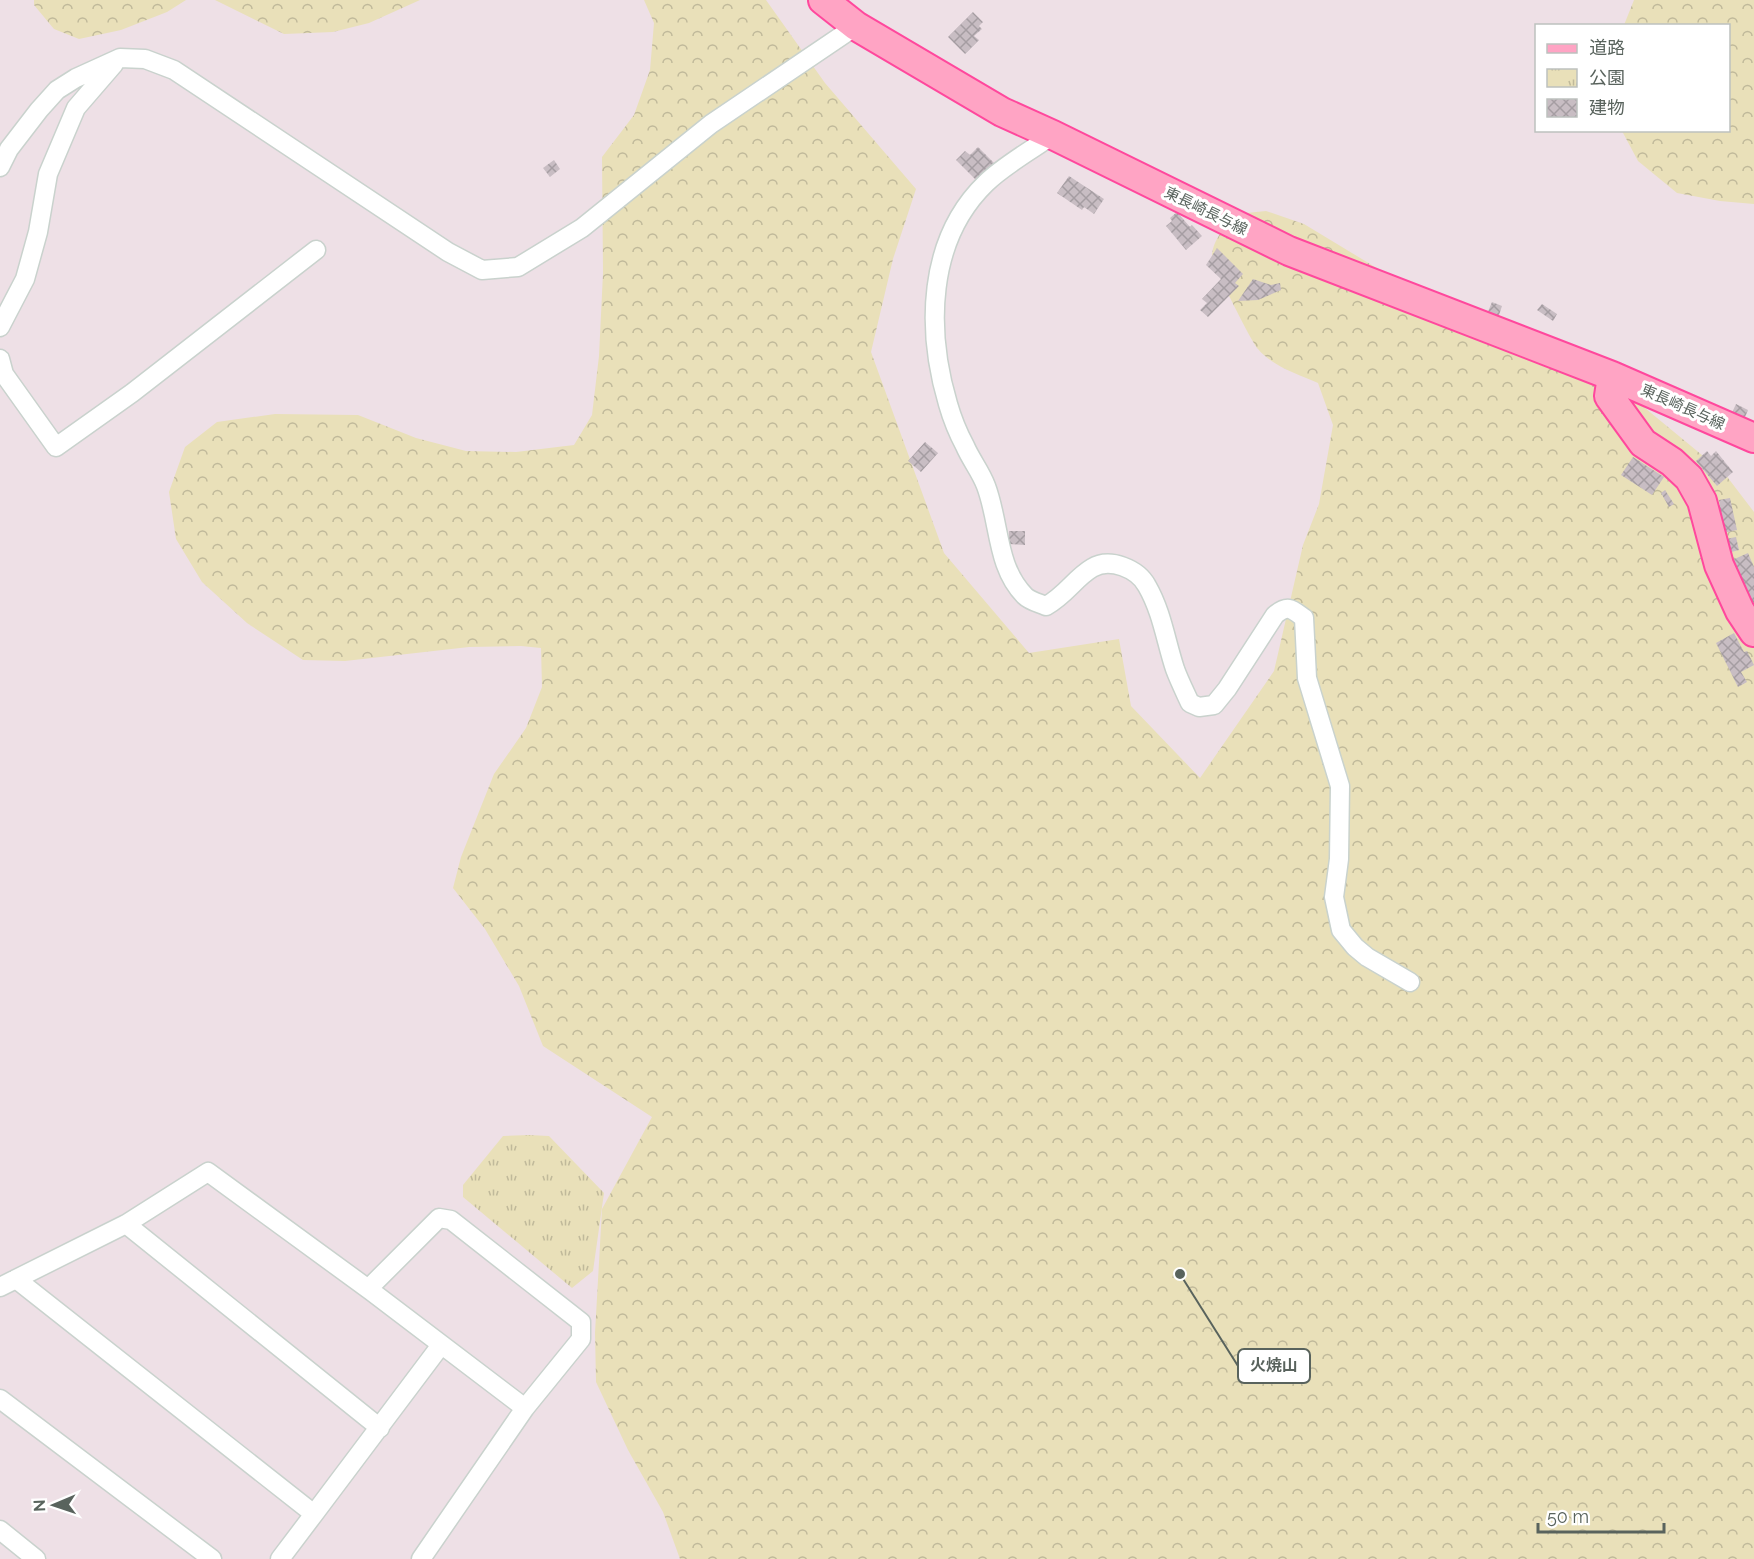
<svg xmlns="http://www.w3.org/2000/svg" width="1754" height="1559" font-family="Raleway,'Noto Sans JP',sans-serif">
<style>
.forest{fill:url(#forest-crowns)}
.park{fill:url(#park-tufts)}
.building{fill:url(#building-cross-hatch)}
.lines{fill:none;stroke-linecap:round;stroke-linejoin:round}
.minor-casing{stroke:#c9d2cd;stroke-width:21}
.primary-casing{stroke:#ff489d;stroke-width:32}
.minor{stroke:#fff;stroke-width:18}
.primary{stroke:#ffa4c4;stroke-width:28}
.labels{text-anchor:middle;stroke-width:6;stroke-linejoin:round;paint-order:stroke}
.street-label{font-size:15px;fill:#59635d;stroke:#fff}
.leader{fill:none;stroke:#59635d;stroke-width:2}
.callout-dot{fill:#59635d;stroke:#fff;stroke-width:2}
.callout{fill:#fff;stroke:#59635d;stroke-width:2}
.callout-label{font-size:16px;text-anchor:middle;font-weight:bold;fill:#59635d}
</style>
<defs>
<pattern id="forest-crowns" width="20" height="18" patternUnits="userSpaceOnUse" patternTransform="scale(1.5)"><rect width="20" height="18" fill="#e9e0b9"/><path d="M2 6a3 3 0 1 1 6 0M12 15a3 3 0 1 1 6 0" fill="none" stroke="#c0b99a"/></pattern>
<pattern id="park-tufts" width="24" height="20" patternUnits="userSpaceOnUse" patternTransform="scale(1.5)"><rect width="24" height="20" fill="#e9e0b9"/><path d="M3 7l-1-3M5 7V3M7 7l1-3M15 17l-1-3M17 17v-4M19 17l1-3" fill="none" stroke="#c0b99a"/></pattern>
<pattern id="building-cross-hatch" width="8" height="8" patternUnits="userSpaceOnUse" patternTransform="scale(1.5)"><rect width="8" height="8" fill="#c8bdc3"/><path d="M0 0l8 8M0 8l8-8" fill="none" stroke="#a59da2"/></pattern>
</defs>
<rect width="100%" height="100%" fill="#eee0e6"/>
<path class="forest" d="M 34,0 L 186,0 L 167,12 L 121,30 L 79,39 L 54,29 L 34,5 Z
M 215,0 L 420,0 L 369,23 L 333,32 L 284,34 Z
M 644,0 L 766,0 L 825,83 L 916,189 L 893,259 L 871,352 L 944,553 L 1029,653 L 1119,639 L 1131,706 L 1200,778 L 1274,671 L 1303,545 L 1319,504 L 1333,425 L 1318,383 C 1298,374 1272,366 1258,349 C 1251,341 1213,265 1212,257 C 1212,240 1226,226 1237,214 L 1266,211 L 1304,224 L 1390,276 L 1500,316 L 1628,394 L 1725,474 L 1754,512 L 1754,1559 L 680,1559 L 663,1512 L 628,1450 L 596,1382 L 595,1333 L 602,1209 L 652,1117 L 543,1046 L 519,986 L 485,929 L 453,888 L 461,857 L 494,774 L 526,728 L 542,687 L 541,648 L 521,646 L 469,647 L 345,661 L 303,660 L 247,623 L 202,582 L 176,539 L 169,492 L 185,447 L 217,422 L 275,414 L 358,415 L 416,438 L 466,451 L 516,452 L 574,445 L 592,415 L 599,356 L 603,273 L 602,157 L 634,115 L 650,70 L 654,23 Z
M 1634,0 L 1754,0 L 1754,204 L 1720,201 L 1677,193 L 1638,161 L 1622,131 L 1728,130 L 1728,26 L 1624,25 Z"/>
<path class="park" d="M 529,1135 L 549,1136 L 604,1193 L 593,1271 L 572,1288 L 463,1197 L 463,1185 L 503,1136 Z"/>
<path class="building" d="M 973,12 L 983,22 L 979,26 L 982,29 L 974,36 L 979,40 L 965,54 L 948,37 Z
M 978,147 L 998,167 L 981,185 L 956,160 L 965,151 L 970,155 Z
M 554,160 L 560,169 L 550,177 L 543,168 Z
M 1069,176 L 1104,199 L 1094,214 L 1084,207 L 1082,210 L 1057,193 Z
M 1177,212 L 1190,227 L 1192,225 L 1202,236 L 1186,250 L 1166,226 L 1172,221 L 1170,218 Z
M 1217,248 L 1243,274 L 1235,283 L 1239,286 L 1208,317 L 1200,310 L 1207,303 L 1202,299 L 1221,279 L 1206,265 Z
M 1253,279 L 1271,285 L 1280,283 L 1281,290 L 1258,300 L 1238,301 Z
M 1492,302 L 1502,306 L 1498,318 L 1487,314 Z
M 1542,304 L 1557,314 L 1553,321 L 1537,310 Z
M 1736,404 L 1748,410 L 1743,422 L 1730,417 Z
M 925,442 L 938,453 L 921,472 L 908,461 Z
M 1707,451 L 1711,456 L 1716,451 L 1733,472 L 1717,486 L 1696,461 Z
M 1633,457 L 1664,477 L 1652,495 L 1621,475 Z
M 1665,490 L 1674,504 L 1669,507 L 1661,493 Z
M 1730,498 L 1737,530 L 1719,534 L 1713,506 L 1720,505 L 1719,500 Z
M 1009,531 L 1025,531 L 1025,545 L 1009,544 Z
M 1736,537 L 1739,550 L 1724,554 L 1721,540 Z
M 1748,553 L 1754,567 L 1754,617 L 1730,561 Z
M 1734,633 L 1744,652 L 1747,651 L 1754,665 L 1741,672 L 1747,682 L 1738,687 L 1716,643 Z"/>
<g class="lines">
<defs>
<path id="minor" d="M 1053,135 C 1033,149 1003,166 986,183 C 927,240 926,330 948,404 C 952,418 958,433 965,446 C 971,460 981,472 986,486 C 1000,523 996,567 1025,596 C 1030,601 1039,603 1046,606 C 1066,595 1075,578 1092,568 C 1110,557 1138,569 1147,586 C 1162,612 1166,642 1175,669 C 1179,680 1185,692 1190,703 L 1199,707 L 1214,705 L 1227,689 L 1275,615 C 1288,604 1292,609 1304,618 L 1307,678 L 1340,786 L 1339,859 L 1334,897 L 1341,930 L 1355,947 L 1367,957 L 1410,982
M 0,167 L 9,149 L 39,110 L 57,90 L 76,78 L 120,58 L 145,59 L 174,70 L 448,252 L 482,270 L 518,267 L 582,228 L 711,124 L 856,26
M 0,327 L 25,279 L 38,232 L 48,174 L 76,108 L 114,64
M 0,359 L 4,374 L 56,447 L 132,393 L 316,250
M 126,1224 L 380,1428
M 16,1279 L 314,1514 L 441,1345
M 0,1287 L 126,1224 L 208,1172 L 371,1291 L 525,1408
M 368,1289 L 439,1218 L 451,1220 L 581,1322 L 581,1339 L 525,1408 L 421,1559
M 0,1399 L 212,1559
M 0,1530 L 36,1559
M 280,1559 L 314,1514"/>
<path id="primary" d="M 823,0 L 856,26 L 1002,112 L 1053,135 L 1289,251 L 1612,376 L 1754,438
M 1612,376 L 1609,396 L 1643,443 L 1672,462 L 1689,478 L 1702,501 L 1719,565 L 1740,611 L 1754,632"/>
</defs>
<use href="#minor" class="minor-casing"/>
<use href="#primary" class="primary-casing"/>
<use href="#minor" class="minor"/>
<use href="#primary" class="primary"/>
</g>
<g class="labels">
<g class="street-label">
<text transform="translate(1206 211) rotate(26)" y="5">東長崎長与線</text>
<text transform="translate(1683 407) rotate(24)" y="5">東長崎長与線</text>
</g>
</g>
<path class="leader" d="M1180 1274L1238 1366"/>
<circle class="callout-dot" cx="1180" cy="1274" r="6"/>
<rect class="callout" x="1238" y="1349" width="72" height="34" rx="6"/>
<g class="callout-label">
<text x="1274" y="1371">火焼山</text>
</g>
<rect x="1535" y="24" width="195" height="108" fill="#ffffff" stroke="#bdc1be" stroke-width="1.5"/>
<rect x="1547" y="44" width="30" height="9" fill="#ffa4c4" stroke="#bdc1be" stroke-width="1.5"/>
<text x="1589" y="54" font-size="18" fill="#59635d">道路</text>
<rect x="1547" y="69" width="30" height="18" fill="url(#park-tufts)" stroke="#bdc1be" stroke-width="1.5"/>
<text x="1589" y="84" font-size="18" fill="#59635d">公園</text>
<rect x="1547" y="99" width="30" height="18" fill="url(#building-cross-hatch)" stroke="#bdc1be" stroke-width="1.5"/>
<text x="1589" y="114" font-size="18" fill="#59635d">建物</text>
<g transform="translate(54 1505) rotate(268)" stroke="#ffffff" stroke-width="4.5" paint-order="stroke">
<path d="M0-4.5L10 22L0 15L-10 22Z" fill="#59635d"/>
<text y="-9" font-size="16" font-weight="bold" text-anchor="middle" fill="#59635d">N</text>
</g>
<path d="M1538 1523v9h126v-9" fill="none" stroke="#59635d" stroke-width="3"/>
<text x="1547" y="1523" font-size="18" fill="#59635d" stroke="#ffffff" stroke-width="4.5" paint-order="stroke">50 m</text>
</svg>
